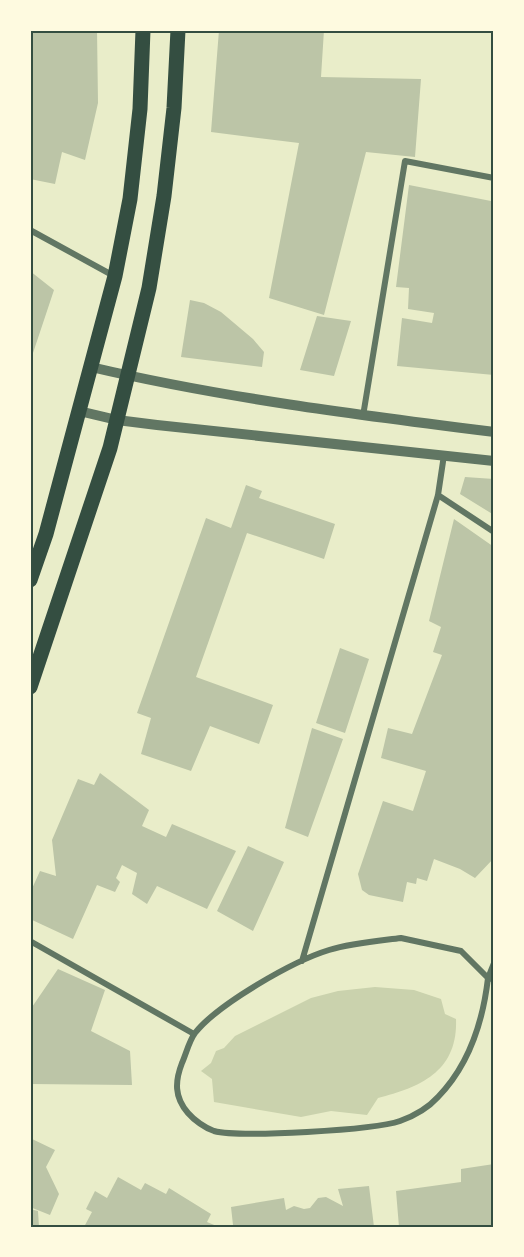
<svg xmlns="http://www.w3.org/2000/svg" width="524" height="1257" font-family="Ubuntu,sans-serif">
<style>
.green{fill:#cad2ad}
.building{fill:#bcc5a7}
.lines{fill:none;stroke-linecap:round;stroke-linejoin:round}
.minor{stroke:#617663;stroke-width:6}
.tertiary{stroke:#617663;stroke-width:10}
.primary{stroke:#344e41;stroke-width:15}
.neatline{fill:none;stroke:#344e41;stroke-width:2}
</style>
<rect width="100%" height="100%" fill="#e9edc9"/>
<path class="green" d="M 375,987 L 414,990 L 441,999 L 445,1014 L 456,1019 C 458,1071 421,1087 378,1098 L 367,1115 L 331,1111 L 301,1117 L 214,1102 L 212,1079 L 201,1071 L 211,1063 L 216,1051 L 224,1048 L 235,1036 L 311,998 L 338,991 Z"/>
<path class="building" d="M 30,30 L 97,30 L 98,103 L 85,160 L 62,152 L 55,184 L 30,179 Z
M 219,30 L 324,30 L 321,77 L 421,79 L 415,157 L 366,152 L 324,315 L 269,298 L 299,143 L 211,132 Z
M 409,185 L 491,201 L 494,223 L 494,375 L 397,366 L 402,318 L 432,323 L 434,313 L 408,309 L 409,288 L 396,287 Z
M 30,271 L 54,290 L 30,362 Z
M 190,300 L 204,303 L 221,312 L 253,339 L 264,352 L 262,367 L 181,357 Z
M 317,316 L 351,321 L 334,376 L 300,370 Z
M 465,477 L 494,479 L 494,515 L 460,494 Z
M 246,485 L 262,491 L 259,498 L 335,524 L 324,559 L 247,533 L 196,677 L 273,705 L 259,744 L 210,726 L 191,771 L 141,754 L 151,718 L 137,713 L 206,518 L 231,528 Z
M 454,519 L 494,547 L 494,858 L 475,878 L 460,869 L 434,859 L 427,881 L 417,878 L 416,884 L 407,882 L 403,902 L 369,895 L 362,890 L 358,874 L 383,801 L 413,811 L 426,771 L 381,758 L 388,728 L 412,734 L 442,655 L 433,652 L 441,627 L 429,621 Z
M 340,648 L 369,659 L 345,733 L 316,723 Z
M 312,728 L 343,739 L 308,837 L 285,828 Z
M 100,773 L 149,810 L 142,826 L 166,837 L 172,824 L 236,851 L 207,909 L 157,886 L 147,904 L 132,894 L 137,873 L 122,865 L 116,878 L 120,882 L 115,892 L 97,885 L 73,939 L 30,919 L 30,893 L 40,871 L 56,876 L 52,840 L 78,779 L 94,785 Z
M 248,846 L 284,862 L 253,931 L 217,911 Z
M 58,969 L 105,990 L 91,1031 L 130,1051 L 132,1085 L 30,1084 L 30,1010 Z
M 30,1138 L 55,1150 L 46,1167 L 59,1194 L 50,1215 L 30,1207 Z
M 494,1164 L 494,1227 L 399,1227 L 396,1191 L 461,1182 L 461,1169 Z
M 118,1177 L 141,1190 L 145,1183 L 166,1194 L 169,1188 L 211,1214 L 207,1222 L 219,1227 L 84,1227 L 92,1212 L 86,1209 L 95,1191 L 107,1198 Z
M 369,1186 L 374,1227 L 227,1227 L 233,1225 L 231,1207 L 284,1198 L 286,1210 L 294,1206 L 304,1209 L 310,1208 L 318,1198 L 326,1197 L 343,1206 L 338,1189 Z
M 30,1209 L 38,1211 L 39,1227 L 30,1227 Z"/>
<g class="lines">
<path class="minor" d="M 30,230 L 114,276
M 363,416 L 405,161 L 494,178
M 438,495 L 494,532
M 401,938 L 461,951 L 488,978 C 483,1021 469,1065 438,1097 C 428,1108 414,1116 400,1121 C 374,1130 240,1138 214,1131 C 205,1128 194,1120 188,1113 C 174,1097 175,1081 182,1063 C 186,1054 189,1041 195,1033 C 218,1004 293,961 329,950 C 352,943 377,941 401,938 Z
M 30,941 L 194,1034
M 302,961 L 438,495 L 444,455
M 494,963 L 488,978 L 494,979"/>
<path class="tertiary" d="M 91,367 C 223,398 359,415 494,432
M 79,411 L 117,420 L 157,425 L 494,461"/>
<path class="primary" d="M 30,580 L 46,534 L 115,276 L 130,199 L 140,109 L 143,30
M 30,687 L 110,448 L 149,288 L 164,196 L 174,108 L 178,30"/>
</g>
<rect width="524" height="1257" fill="none" stroke="#fefae0" stroke-width="63"/>
<rect x="32" y="32" width="460" height="1194" class="neatline"/>
</svg>
